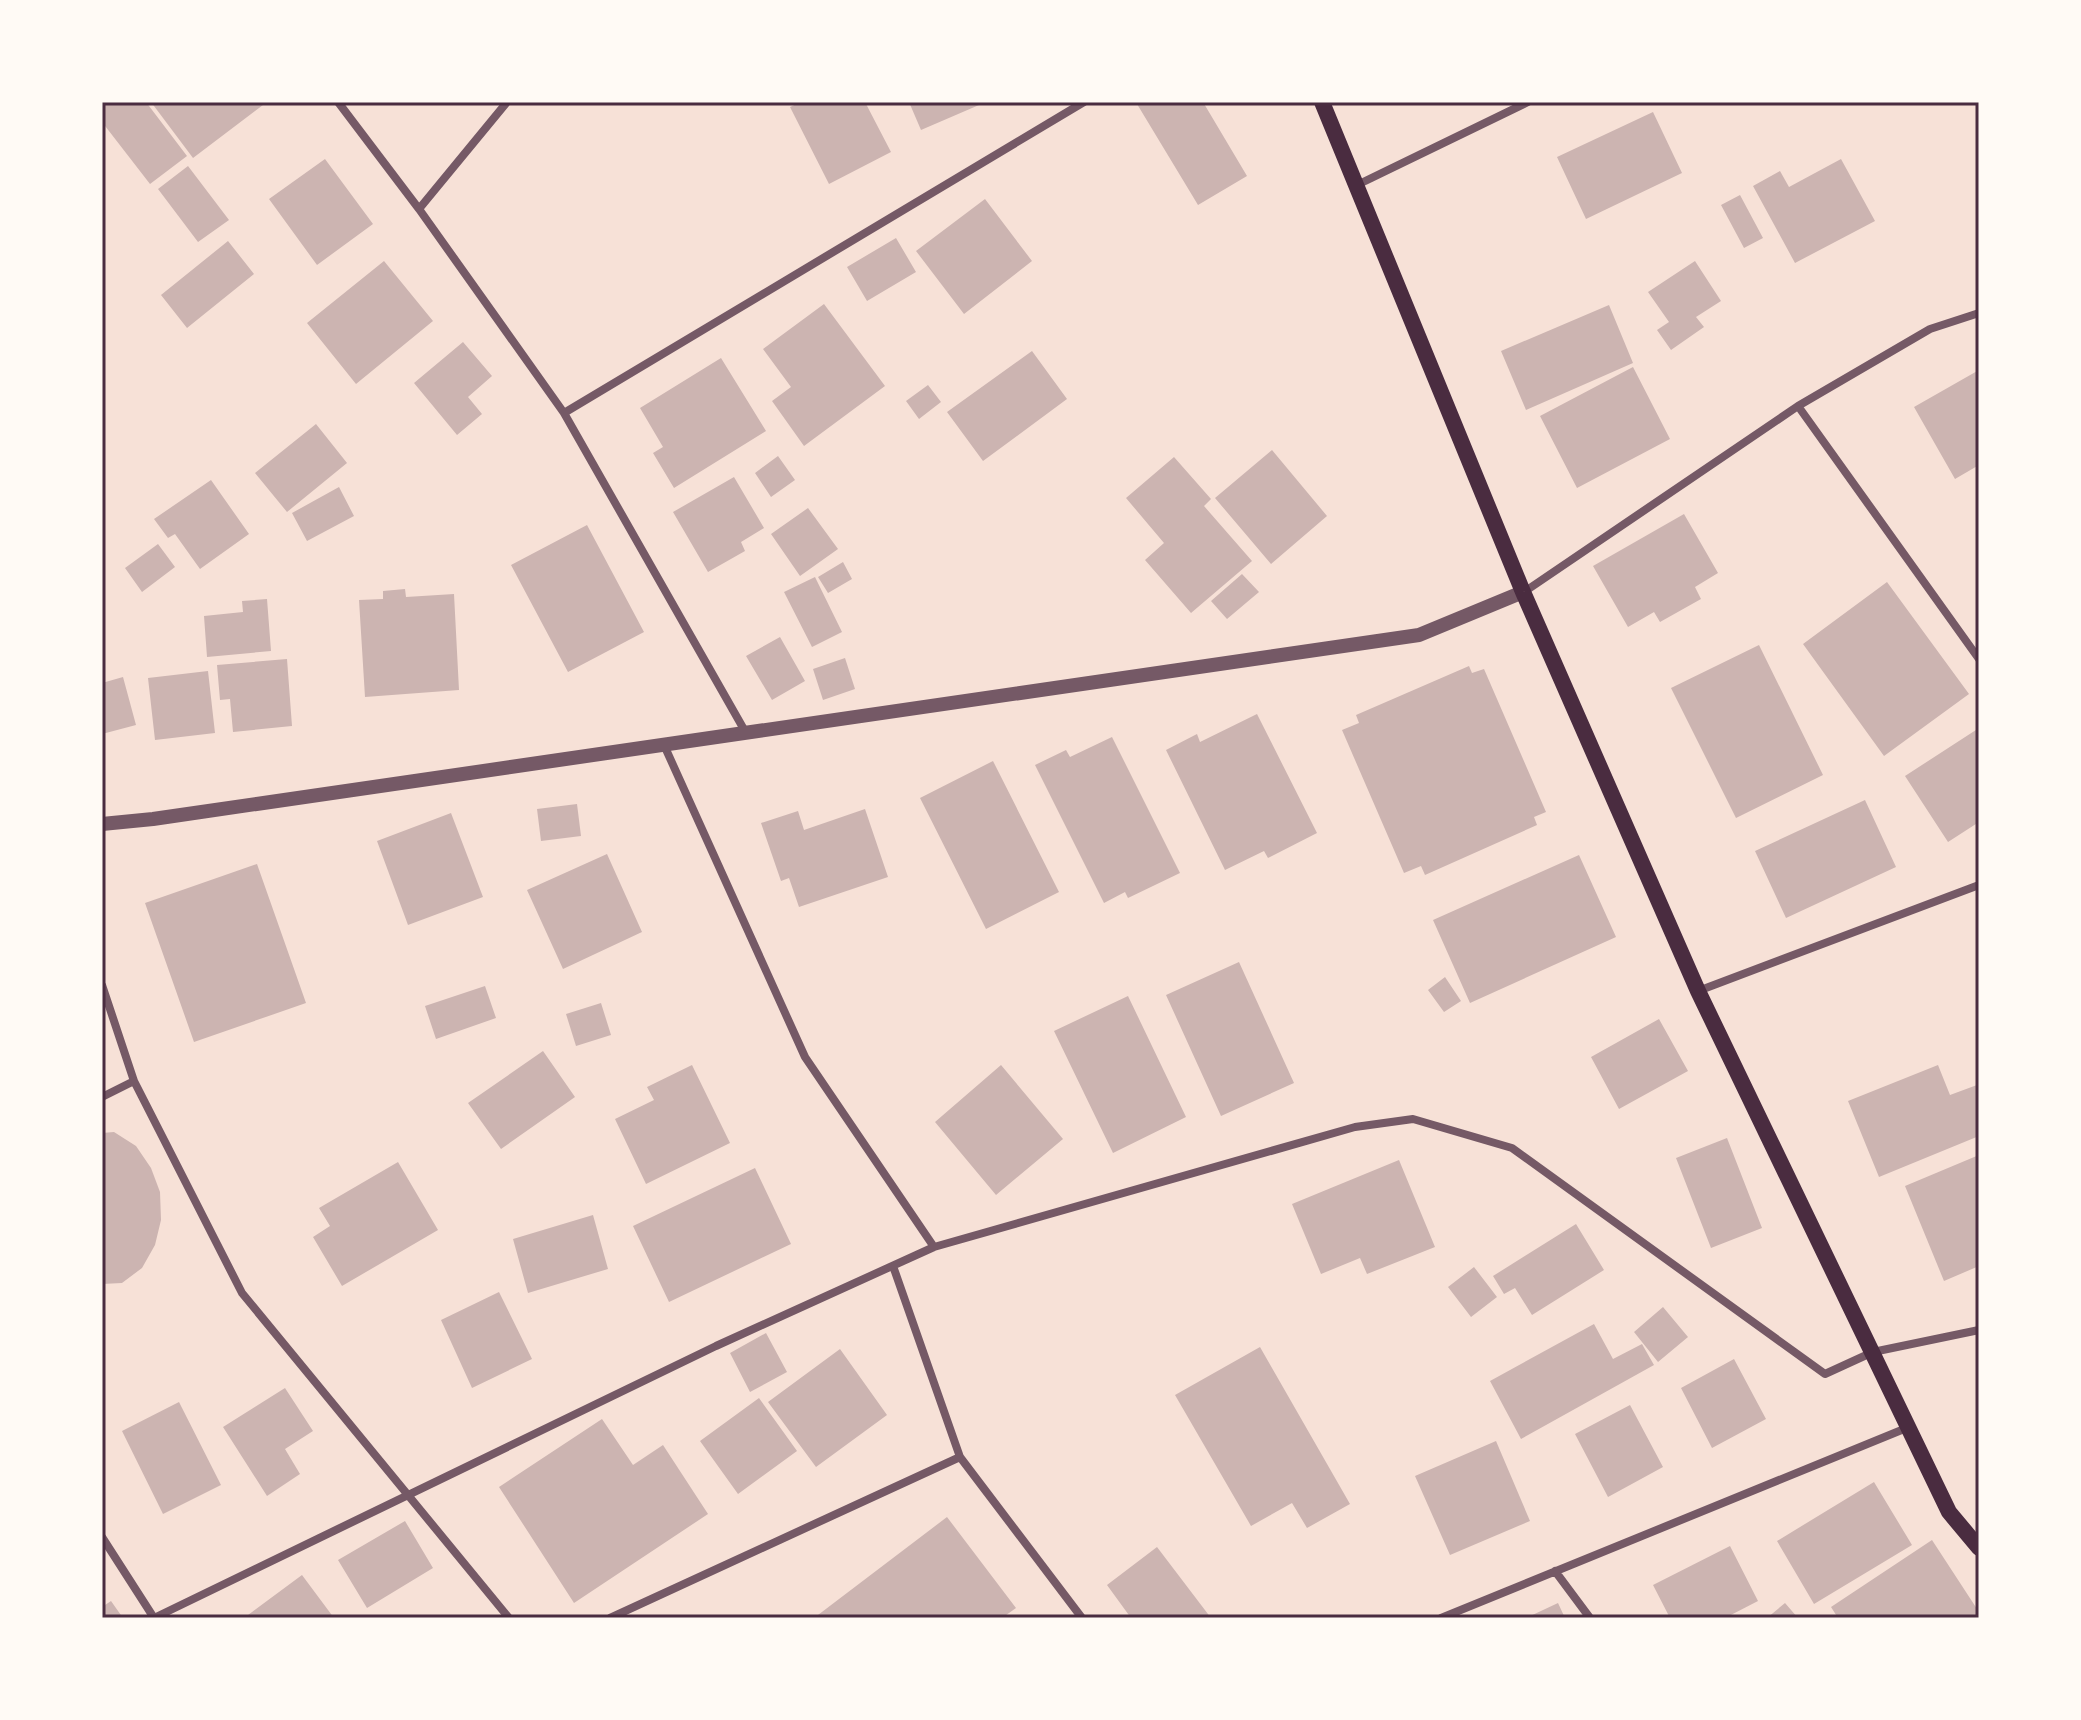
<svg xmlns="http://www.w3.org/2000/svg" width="2081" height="1720" font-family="'Nunito Sans',sans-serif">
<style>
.building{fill:#ccb4b1}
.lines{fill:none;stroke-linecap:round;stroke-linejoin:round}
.minor{stroke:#755966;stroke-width:8}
.tertiary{stroke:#755966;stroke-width:14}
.secondary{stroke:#4a2c40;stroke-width:16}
.neatline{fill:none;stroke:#4a2c40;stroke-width:3}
</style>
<rect width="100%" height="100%" fill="#f7e1d7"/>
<path class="building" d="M 102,102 L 146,102 L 187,156 L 150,184 L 102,122 Z
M 151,102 L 267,102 L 193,158 Z
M 801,102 L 865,102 L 891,152 L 829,184 L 790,107 Z
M 909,102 L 986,102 L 921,130 Z
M 1140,102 L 1203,102 L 1247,176 L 1198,205 L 1137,104 Z
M 1653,112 L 1682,173 L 1586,219 L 1557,157 Z
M 325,159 L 373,224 L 317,265 L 269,199 Z
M 1841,159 L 1875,221 L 1795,263 L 1753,186 L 1780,171 L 1789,187 Z
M 188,166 L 229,220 L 198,242 L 158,189 Z
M 1740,195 L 1763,238 L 1744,248 L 1721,205 Z
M 985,199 L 1032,261 L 964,314 L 916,251 Z
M 896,238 L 916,272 L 867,301 L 847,267 Z
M 228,241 L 254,274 L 187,328 L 161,295 Z
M 384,261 L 433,321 L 356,384 L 307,323 Z
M 1695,261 L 1721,301 L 1696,317 L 1704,327 L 1671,350 L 1657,330 L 1669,322 L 1648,292 Z
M 824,304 L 885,386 L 804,446 L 772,401 L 791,387 L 763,349 Z
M 1609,305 L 1633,363 L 1526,410 L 1501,351 Z
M 463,342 L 492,376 L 468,397 L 482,414 L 457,435 L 414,383 Z
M 1032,351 L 1067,399 L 983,461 L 947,412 Z
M 721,358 L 766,431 L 674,488 L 653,453 L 663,447 L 640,408 Z
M 1633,367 L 1670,439 L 1577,488 L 1540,416 Z
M 1979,370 L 1979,465 L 1955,479 L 1914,407 Z
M 928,385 L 941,402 L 919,419 L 906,401 Z
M 316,424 L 347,463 L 287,512 L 255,473 Z
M 1272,450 L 1327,516 L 1271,564 L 1215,498 Z
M 778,456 L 795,480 L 771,497 L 755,473 Z
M 1174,457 L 1211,499 L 1204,506 L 1252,561 L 1191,613 L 1145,560 L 1164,543 L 1126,498 Z
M 734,477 L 764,528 L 741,542 L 745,551 L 708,572 L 673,512 Z
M 211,480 L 249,534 L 200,569 L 175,534 L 168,538 L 154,519 Z
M 339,487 L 354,516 L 307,541 L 292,513 Z
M 808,508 L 838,549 L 800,576 L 771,534 Z
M 1684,514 L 1718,573 L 1695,587 L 1701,599 L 1660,622 L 1654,612 L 1628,627 L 1593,566 Z
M 587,525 L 644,632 L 568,672 L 511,565 Z
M 158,544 L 175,567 L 142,592 L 125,568 Z
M 843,562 L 852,579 L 828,593 L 818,577 Z
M 1242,574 L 1259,592 L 1227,619 L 1211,601 Z
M 815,577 L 842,632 L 812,647 L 784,592 Z
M 1887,582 L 1969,694 L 1884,756 L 1803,644 Z
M 405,589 L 406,597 L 454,594 L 459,690 L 365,697 L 359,600 L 383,599 L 383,591 Z
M 267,599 L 271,651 L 207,657 L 204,616 L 243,612 L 242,601 Z
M 780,637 L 805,681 L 772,700 L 746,656 Z
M 1759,645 L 1823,775 L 1736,818 L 1671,688 Z
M 845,658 L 855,689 L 823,700 L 813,669 Z
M 287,659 L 292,726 L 233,732 L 230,699 L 220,700 L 217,665 Z
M 1469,666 L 1472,673 L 1484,669 L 1546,812 L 1534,817 L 1537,825 L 1425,875 L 1421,866 L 1404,873 L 1342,730 L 1359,723 L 1356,715 Z
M 208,671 L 215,733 L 155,740 L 148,678 Z
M 123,677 L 136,725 L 102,734 L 102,683 Z
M 1257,714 L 1317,833 L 1268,858 L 1264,851 L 1225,870 L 1166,750 L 1197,734 L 1200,742 Z
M 1979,728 L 1979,822 L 1948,842 L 1905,776 Z
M 1112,737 L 1180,873 L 1128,898 L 1125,892 L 1104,903 L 1035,765 L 1066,750 L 1070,757 Z
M 993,761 L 1059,892 L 986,929 L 920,798 Z
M 1865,800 L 1896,867 L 1786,918 L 1755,851 Z
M 577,804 L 581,836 L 541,841 L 537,809 Z
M 865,809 L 888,877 L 799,907 L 789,878 L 781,881 L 761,823 L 798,811 L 804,830 Z
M 451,813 L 483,897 L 408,925 L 377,841 Z
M 607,854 L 642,932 L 563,969 L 527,890 Z
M 1579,855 L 1616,937 L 1470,1003 L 1433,920 Z
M 257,864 L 306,1003 L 194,1042 L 145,903 Z
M 1239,962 L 1294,1083 L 1221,1116 L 1166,995 Z
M 1445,977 L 1461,1001 L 1444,1012 L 1428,990 Z
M 485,986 L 496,1018 L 436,1039 L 425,1006 Z
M 1128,996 L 1186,1117 L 1113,1153 L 1054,1031 Z
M 601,1003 L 611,1035 L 576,1046 L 566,1014 Z
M 1659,1019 L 1688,1071 L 1619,1109 L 1591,1057 Z
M 543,1051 L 575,1097 L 501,1149 L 468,1103 Z
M 692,1065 L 730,1143 L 646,1184 L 615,1119 L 654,1100 L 647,1087 Z
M 1001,1065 L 1063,1139 L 996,1195 L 935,1122 Z
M 1938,1065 L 1950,1095 L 1977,1085 L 1979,1136 L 1879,1177 L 1848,1101 Z
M 114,1132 L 136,1146 L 151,1168 L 160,1192 L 161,1220 L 155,1245 L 142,1268 L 122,1283 L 102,1284 L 102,1133 Z
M 1727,1138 L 1762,1228 L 1711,1248 L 1676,1158 Z
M 1979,1155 L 1979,1266 L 1944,1281 L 1905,1186 Z
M 1399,1160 L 1435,1247 L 1367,1274 L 1360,1258 L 1321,1274 L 1292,1204 Z
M 398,1162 L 438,1230 L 342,1286 L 313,1237 L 330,1226 L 319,1208 Z
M 755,1168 L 791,1244 L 669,1302 L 633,1226 Z
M 593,1215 L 608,1269 L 528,1293 L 513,1239 Z
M 1576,1224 L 1604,1270 L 1532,1315 L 1515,1288 L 1504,1294 L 1493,1276 Z
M 1474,1267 L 1497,1297 L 1471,1317 L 1448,1287 Z
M 499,1292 L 532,1359 L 472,1388 L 441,1320 Z
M 1663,1307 L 1688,1337 L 1658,1362 L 1634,1332 Z
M 1594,1324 L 1613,1359 L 1642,1344 L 1654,1365 L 1521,1439 L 1490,1381 Z
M 766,1333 L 787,1372 L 750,1392 L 730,1353 Z
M 1260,1347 L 1350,1504 L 1307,1528 L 1292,1503 L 1251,1526 L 1175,1395 Z
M 840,1349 L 887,1415 L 816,1467 L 768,1402 Z
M 1734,1359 L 1766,1419 L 1712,1448 L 1681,1388 Z
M 285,1388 L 313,1431 L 285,1449 L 300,1474 L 267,1496 L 223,1427 Z
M 759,1398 L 797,1451 L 738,1494 L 700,1441 Z
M 179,1402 L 221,1485 L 163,1514 L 122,1431 Z
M 1630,1405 L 1663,1467 L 1608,1497 L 1575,1434 Z
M 602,1419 L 633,1465 L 663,1445 L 708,1514 L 574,1603 L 499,1487 Z
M 1496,1441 L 1530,1521 L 1450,1555 L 1415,1476 Z
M 1874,1482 L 1912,1545 L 1814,1604 L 1777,1541 Z
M 947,1517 L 1016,1608 L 1002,1618 L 814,1618 Z
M 405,1521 L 433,1568 L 367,1608 L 338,1560 Z
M 1932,1540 L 1979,1612 L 1979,1618 L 1838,1618 L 1831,1607 Z
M 1730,1546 L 1758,1601 L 1725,1618 L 1670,1618 L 1653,1585 Z
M 1157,1547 L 1211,1618 L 1131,1618 L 1107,1585 Z
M 302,1575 L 334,1618 L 244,1618 Z
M 111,1601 L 123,1618 L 102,1618 L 102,1607 Z
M 1558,1603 L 1565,1618 L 1526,1618 Z
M 1785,1603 L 1798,1618 L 1767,1618 Z"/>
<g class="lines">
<path class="minor" d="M 338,102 L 419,209 L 564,413 L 746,733
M 1357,185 L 1528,102
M 419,209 L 507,102
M 1798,406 L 1979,659
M 564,413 L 1084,102
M 1524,592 L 1798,406 L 1930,329 L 1979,313
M 664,745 L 805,1057 L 934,1247
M 102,985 L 134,1081 L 242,1293 L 509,1618
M 1698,991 L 1979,885
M 102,1097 L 134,1081
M 893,1266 L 960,1457
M 102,1537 L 154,1618 L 716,1346 L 934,1247 L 1355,1127 L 1413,1119 L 1512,1148 L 1825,1374 L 1873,1352 L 1979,1330
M 1555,1571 L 1590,1618
M 610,1618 L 960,1457 L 1082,1618
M 1441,1618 L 1909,1427"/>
<path class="tertiary" d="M 102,824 L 153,819 L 1419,635 L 1523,592"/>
<path class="secondary" d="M 1322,102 L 1523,592 L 1698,991 L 1949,1512 L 1979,1548"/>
</g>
<rect width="2081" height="1720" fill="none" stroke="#fffaf5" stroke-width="208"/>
<rect x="104" y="104" width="1873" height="1512" class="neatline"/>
</svg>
